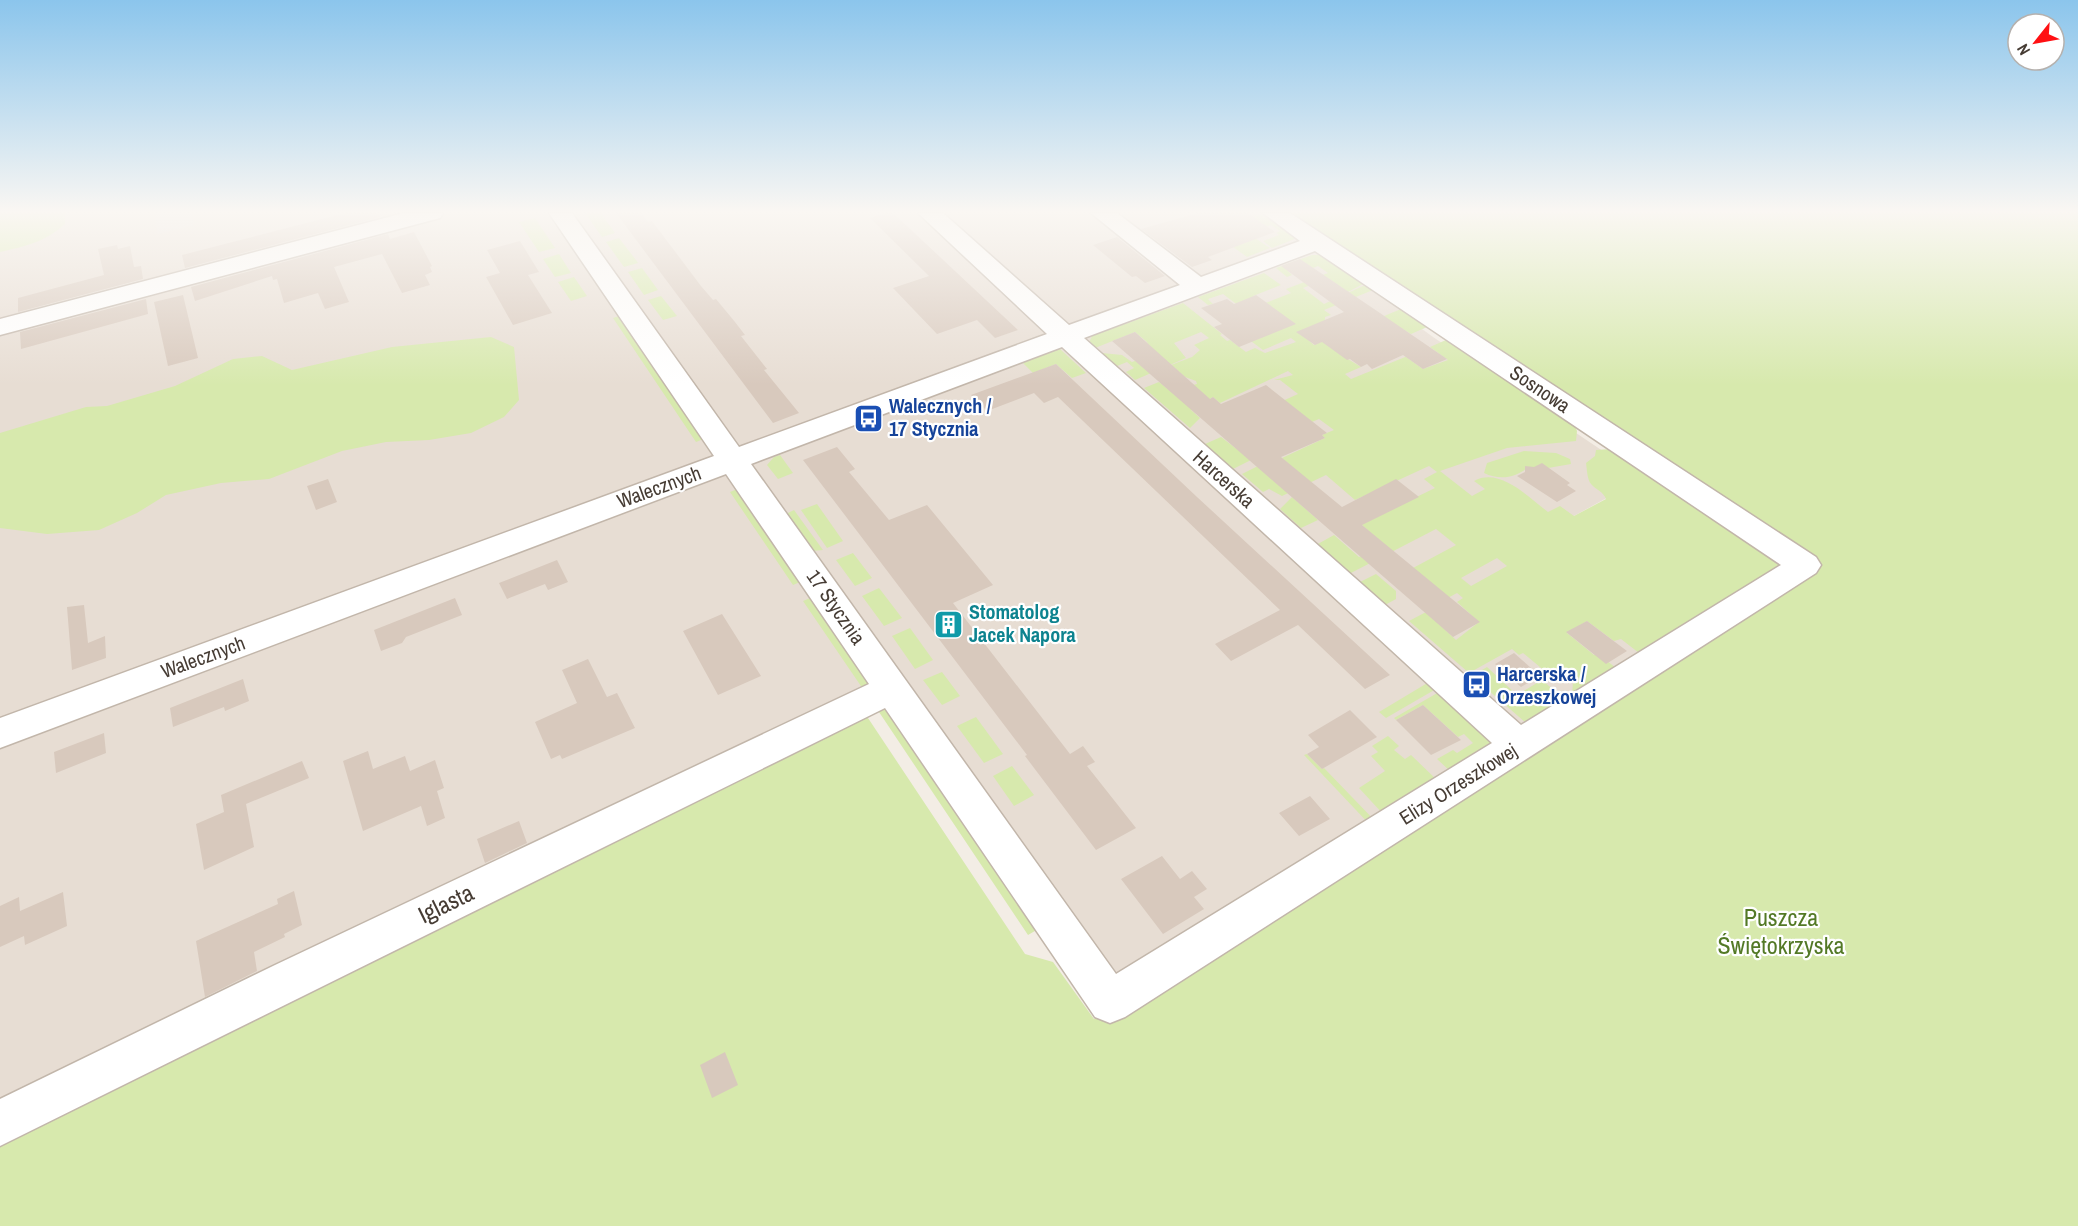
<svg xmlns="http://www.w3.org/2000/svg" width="2078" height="1226" font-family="'Archivo Narrow',sans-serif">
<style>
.residential{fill:#e7ddd3}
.industrial{fill:#e5deda}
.green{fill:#d7e9ad;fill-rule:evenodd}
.building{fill:#d8c9bd}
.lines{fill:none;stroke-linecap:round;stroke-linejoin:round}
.minor-casing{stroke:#c2b6aa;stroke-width:3}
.minor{fill:#fff;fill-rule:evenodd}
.labels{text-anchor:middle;stroke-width:4.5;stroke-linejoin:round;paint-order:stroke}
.street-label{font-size:20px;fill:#463c34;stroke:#fff}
.transit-label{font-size:20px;font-weight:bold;fill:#164399;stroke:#fff;text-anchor:start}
.culture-label{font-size:20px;font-weight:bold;fill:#0d838f;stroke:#fff;text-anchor:start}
.near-street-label{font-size:24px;fill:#463c34;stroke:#fff}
.near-park-label{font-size:24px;fill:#537926;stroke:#fff}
</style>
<rect width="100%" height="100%" fill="#f3ede5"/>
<path class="residential" d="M 0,213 L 1259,213 L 1427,327 L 1422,329 L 1433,337 L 1643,478 L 1552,528 L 1683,626 L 1111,1001 L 893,687 L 0,1120 Z"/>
<path class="industrial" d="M 154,213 L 191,213 L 194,225 L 158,234 Z"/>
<path class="green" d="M 0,213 L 65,213 L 65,224 C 45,242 26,246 0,252 Z
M 585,213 L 601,213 L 615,233 L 602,237 Z
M 1288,213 L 2078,213 L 2078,1226 L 0,1226 L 0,1125 L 864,712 L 1025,954 L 1053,962 L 1094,1019 L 1697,636 L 1639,653 L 1621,639 L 1614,641 L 1587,621 L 1567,633 L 1594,655 L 1597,653 L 1616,668 L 1572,695 L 1573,682 L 1579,678 L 1570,670 L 1562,675 L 1558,682 L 1523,653 L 1519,655 L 1512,649 L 1469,673 L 1409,621 L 1426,612 L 1456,640 L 1479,622 L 1457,602 L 1463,598 L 1457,593 L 1444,600 L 1413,568 L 1456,545 L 1436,529 L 1349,574 L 1316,545 L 1334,535 L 1359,557 L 1384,545 L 1361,524 L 1435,488 L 1424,479 L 1437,472 L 1429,466 L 1355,500 L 1326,475 L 1282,496 L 1269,489 L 1263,492 L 1242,474 L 1258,466 L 1277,484 L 1299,473 L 1282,458 L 1325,438 L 1322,435 L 1334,430 L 1319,419 L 1295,429 L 1278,403 L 1298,394 L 1280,380 L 1274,380 L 1293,375 L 1288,371 L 1220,403 L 1213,397 L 1191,410 L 1200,418 L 1190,428 L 1144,388 L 1159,382 L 1170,391 L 1197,384 L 1196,381 L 1185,377 L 1171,365 L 1192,357 L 1200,350 L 1194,345 L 1209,338 L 1201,332 L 1174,343 L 1186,358 L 1135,380 L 1126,372 L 1134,368 L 1127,362 L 1117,366 L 1102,353 L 1122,355 L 1132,362 L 1151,355 L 1147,342 L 1135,332 L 1095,348 L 1089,343 L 1092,336 L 1183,303 L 1222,334 L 1220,335 L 1227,341 L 1230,340 L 1246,352 L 1255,348 L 1265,353 L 1296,342 L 1291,338 L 1263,350 L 1232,327 L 1239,306 L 1223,294 L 1208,299 L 1213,304 L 1208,305 L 1198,297 L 1264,273 L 1281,285 L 1253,296 L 1263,304 L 1291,293 L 1286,289 L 1328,273 L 1318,266 L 1313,268 L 1307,264 L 1288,271 L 1292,275 L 1287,277 L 1276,268 L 1312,255 L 1320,255 L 1363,284 L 1348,292 L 1328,278 L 1303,288 L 1324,304 L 1365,285 L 1373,290 L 1324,310 L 1331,315 L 1325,317 L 1325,320 L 1330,319 L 1307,339 L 1314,345 L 1401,309 L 1427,327 L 1411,334 L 1401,328 L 1338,353 L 1361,367 L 1345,374 L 1351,379 L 1415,353 L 1406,357 L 1423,369 L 1448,360 L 1430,347 L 1446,340 L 1574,424 L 1577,431 L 1576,441 L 1507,448 L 1440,471 L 1472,496 L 1485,489 L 1474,481 C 1500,467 1528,497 1548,512 L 1560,506 L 1574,516 L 1606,499 C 1603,491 1596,490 1591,484 C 1587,479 1587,469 1586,463 L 1595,456 L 1596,450 L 1612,449 L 1672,463 ZM 1497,558 L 1507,566 L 1471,586 L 1461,578 Z
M 1261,214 L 1297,238 L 1272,248 L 1263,241 L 1279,235 L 1276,233 L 1280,231 L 1271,225 L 1249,233 L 1229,226 Z
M 535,218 L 555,248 L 539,252 L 519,222 Z
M 619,238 L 636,260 L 638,263 L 624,267 L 606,242 Z
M 1255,238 L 1270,248 L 1247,257 L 1225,241 Z
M 559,254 L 571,273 L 555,277 L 543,259 Z
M 642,268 L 658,290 L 644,295 L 628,272 Z
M 574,277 L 587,296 L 571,301 L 558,282 Z
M 661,296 L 677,316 L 663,320 L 648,300 Z
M 619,316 L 622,317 L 706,438 L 696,442 L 613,318 Z
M 491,337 L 514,347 L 519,400 L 504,417 L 471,433 L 429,440 L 386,442 L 342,451 L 269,479 L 221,483 L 166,495 L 137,513 L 99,530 L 47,534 L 0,528 L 0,433 L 86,407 L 107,406 L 175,386 L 233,359 L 262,356 L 292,370 L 392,347 Z
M 1060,349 L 1086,373 L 1072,378 L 1056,364 L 1033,373 L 1023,363 Z
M 1221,437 L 1251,460 L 1233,469 L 1205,444 Z
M 1524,451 L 1556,453 L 1570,459 L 1571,464 L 1548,468 L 1528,467 C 1517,477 1501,481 1484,473 L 1487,463 Z
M 780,455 L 793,473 L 778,479 L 767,465 L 774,457 Z
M 740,488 L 800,582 L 793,585 L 730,492 Z
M 1292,497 L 1318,520 L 1301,528 L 1280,509 Z
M 817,504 L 843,541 L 827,548 L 801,510 Z
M 794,510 L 823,550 L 812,551 L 787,517 L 788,513 Z
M 853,553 L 872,578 L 855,586 L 836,560 Z
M 1376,574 L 1396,591 L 1396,599 L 1385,605 L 1360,582 Z
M 879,588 L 902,618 L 884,626 L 862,596 Z
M 810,598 L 870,684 L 865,692 L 803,601 Z
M 910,628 L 933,660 L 915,669 L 892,636 Z
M 1487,667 L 1517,695 L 1542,680 L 1564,699 L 1526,723 L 1472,676 Z
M 942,672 L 960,696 L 942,705 L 923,680 Z
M 1429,682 L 1436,689 L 1386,718 L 1379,712 Z
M 1439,692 L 1492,740 L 1493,744 L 1451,772 L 1437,759 L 1453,750 L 1457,753 L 1473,743 L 1464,734 L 1458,737 L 1423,705 L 1396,720 L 1394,718 Z
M 877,709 L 890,710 L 1040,928 L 1028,935 Z
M 976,717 L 1003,754 L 984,763 L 957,726 Z
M 1388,736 L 1399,746 L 1394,750 L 1405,759 L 1411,755 L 1438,781 L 1383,814 L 1359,788 L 1385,771 L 1371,756 L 1378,752 L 1372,746 Z
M 1307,754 L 1322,769 L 1324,768 L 1378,824 L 1372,827 L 1304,755 Z
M 1012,766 L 1034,795 L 1014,806 L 993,776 Z"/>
<path class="building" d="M 345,213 L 378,213 L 380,217 L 185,268 L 182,255 Z
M 616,213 L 641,213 L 648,222 L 652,221 L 701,286 L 713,300 L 716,299 L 735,322 L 745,335 L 741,336 L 767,369 L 764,370 L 799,413 L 773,423 Z
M 885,213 L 893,213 L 1018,330 L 995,338 L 977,320 L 937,334 L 893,288 L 929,276 L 870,218 Z
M 1198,213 L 1248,213 L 1275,232 L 1208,257 L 1212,260 L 1192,267 L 1141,229 Z
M 414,232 L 432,266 L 430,267 L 432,272 L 425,275 L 430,285 L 402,293 L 382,254 L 334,267 L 349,302 L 325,309 L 318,293 L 284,303 L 277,279 L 273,280 L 272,276 L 195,301 L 191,287 L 388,234 L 390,239 Z
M 1117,237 L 1165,276 L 1145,283 L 1136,276 L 1132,277 L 1093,245 Z
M 520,241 L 539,272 L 528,275 L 552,313 L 513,325 L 486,277 L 500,273 L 487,250 Z
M 117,245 L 118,249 L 130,246 L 134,267 L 141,266 L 143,279 L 18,312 L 18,298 L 104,275 L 98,249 Z
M 1300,259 L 1377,311 L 1447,359 L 1423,369 L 1403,355 L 1372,369 L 1367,364 L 1361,367 L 1350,359 L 1347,360 L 1322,342 L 1315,345 L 1296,332 L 1344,312 L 1281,266 Z
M 183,295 L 198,358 L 168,366 L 154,302 Z
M 1256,295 L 1296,324 L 1239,347 L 1214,327 L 1222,324 L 1201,308 L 1227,299 L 1234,304 Z
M 146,299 L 148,314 L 21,349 L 20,332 Z
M 1135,332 L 1210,399 L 1213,397 L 1221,404 L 1266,385 L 1327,433 L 1322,435 L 1325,438 L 1281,457 L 1342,507 L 1396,479 L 1419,497 L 1362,525 L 1480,622 L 1453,637 L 1112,341 Z
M 1056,364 L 1197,497 L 1390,675 L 1365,689 L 1298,625 L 1231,661 L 1215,644 L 1280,610 L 1058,397 L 1044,403 L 1034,393 L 987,411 L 971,395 Z
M 837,447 L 855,469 L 849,472 L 889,520 L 927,505 L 993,585 L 953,603 L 1070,754 L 1083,746 L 1095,762 L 1087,766 L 1136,828 L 1096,850 L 1025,756 L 1027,755 L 803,460 Z
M 1542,463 L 1570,483 L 1567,485 L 1576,491 L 1557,502 L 1517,476 L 1525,472 L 1525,466 L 1534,467 Z
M 328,479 L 337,502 L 316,510 L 307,486 Z
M 557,560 L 568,582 L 548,590 L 545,584 L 507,599 L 499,583 Z
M 455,598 L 462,615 L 406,637 L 402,643 L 381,651 L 374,630 Z
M 84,605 L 88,643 L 105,636 L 106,658 L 72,670 L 67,607 Z
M 722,614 L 761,676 L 718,695 L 683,631 Z
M 1587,621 L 1627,651 L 1606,664 L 1566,632 Z
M 1514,653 L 1540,676 L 1521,687 L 1495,664 Z
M 588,659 L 607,697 L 617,693 L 635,728 L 562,759 L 560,755 L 551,759 L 535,722 L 577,703 L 562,670 Z
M 243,679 L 249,701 L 225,711 L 224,707 L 173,727 L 170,708 Z
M 1423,705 L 1461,740 L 1431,755 L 1396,720 Z
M 1350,710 L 1377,737 L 1322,769 L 1307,754 L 1319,747 L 1308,735 Z
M 104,733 L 106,753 L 56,773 L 54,752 Z
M 368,751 L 373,769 L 405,756 L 410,771 L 435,760 L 444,788 L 437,791 L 445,818 L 427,826 L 421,806 L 363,831 L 343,761 Z
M 302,761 L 309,778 L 246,804 L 254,847 L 204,870 L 196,824 L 224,812 L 221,795 Z
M 1310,796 L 1330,819 L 1299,836 L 1279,813 Z
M 519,821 L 527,843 L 485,863 L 477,839 Z
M 1162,856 L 1180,879 L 1192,871 L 1207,889 L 1194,897 L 1204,909 L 1163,934 L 1121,879 Z
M 294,891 L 302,925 L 284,934 L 285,937 L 254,952 L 257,971 L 205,997 L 196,941 L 278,904 L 277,899 Z
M 63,892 L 67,926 L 25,945 L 24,936 L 0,947 L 0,906 L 19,897 L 20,911 Z
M 725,1052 L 738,1085 L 712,1098 L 700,1065 Z"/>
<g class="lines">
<defs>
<path id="minor" d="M 404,213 L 443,213 L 440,218 L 0,335 L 0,319 Z
M 549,213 L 572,213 L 739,447 L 1047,334 L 918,213 L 943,213 L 1069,325 L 1180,285 L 1091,213 L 1117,213 L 1201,277 L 1300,241 L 1263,213 L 1290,213 L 1816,557 L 1821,565 L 1816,573 L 1125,1017 L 1110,1023 L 1095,1017 L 885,708 L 0,1146 L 0,1099 L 275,965 L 869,684 L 726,474 L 0,748 L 0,718 L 714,456 ZM 1315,251 L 1781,565 L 1521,725 L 1084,338 ZM 1062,347 L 1492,743 L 1116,974 L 751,464 Z"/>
</defs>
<use href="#minor" class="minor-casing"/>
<use href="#minor" class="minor"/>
</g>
<linearGradient id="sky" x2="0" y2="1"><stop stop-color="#8bc5ec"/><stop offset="0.55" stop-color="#faf7f3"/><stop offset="1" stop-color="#faf7f3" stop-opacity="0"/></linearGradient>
<rect width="2078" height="385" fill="url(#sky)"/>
<defs>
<symbol id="bus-square" viewBox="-11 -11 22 22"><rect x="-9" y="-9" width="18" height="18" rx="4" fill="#1a4fb4" stroke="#fff"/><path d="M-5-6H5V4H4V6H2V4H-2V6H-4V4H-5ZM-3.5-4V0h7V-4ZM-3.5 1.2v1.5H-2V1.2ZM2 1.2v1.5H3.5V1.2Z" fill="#fff"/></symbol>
<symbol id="building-square" viewBox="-11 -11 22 22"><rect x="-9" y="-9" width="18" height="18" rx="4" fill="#0f9aa8" stroke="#fff"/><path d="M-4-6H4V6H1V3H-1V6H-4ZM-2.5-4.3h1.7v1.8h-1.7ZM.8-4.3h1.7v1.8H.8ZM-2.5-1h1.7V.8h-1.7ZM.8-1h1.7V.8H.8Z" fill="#fff"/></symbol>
</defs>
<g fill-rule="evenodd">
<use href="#bus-square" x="852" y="402" width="33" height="33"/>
<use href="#building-square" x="932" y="608" width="33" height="33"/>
<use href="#bus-square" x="1460" y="668" width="33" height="33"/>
</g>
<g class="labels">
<g class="street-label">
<text transform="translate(1540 389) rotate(34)" y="7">Sosnowa</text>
<text transform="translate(1224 479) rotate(42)" y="7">Harcerska</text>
<text transform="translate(659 487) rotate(-20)" y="7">Walecznych</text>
<text transform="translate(836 607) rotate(55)" y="7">17 Stycznia</text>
<text transform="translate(203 657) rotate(-20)" y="7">Walecznych</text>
<text transform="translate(1458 784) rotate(-32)" y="7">Elizy Orzeszkowej</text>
</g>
<g class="transit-label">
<text x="889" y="413">Walecznych /<tspan x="889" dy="23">17 Stycznia</tspan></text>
<text x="1497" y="681">Harcerska /<tspan x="1497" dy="23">Orzeszkowej</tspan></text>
</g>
<g class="culture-label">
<text x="969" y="619">Stomatolog<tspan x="969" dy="23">Jacek Napora</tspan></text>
</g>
<g class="near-street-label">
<text transform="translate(446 904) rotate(-26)" y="8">Iglasta</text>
</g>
<g class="near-park-label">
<text x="1781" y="926">Puszcza<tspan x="1781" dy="28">Świętokrzyska</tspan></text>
</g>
</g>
<g transform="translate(2036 42) rotate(239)"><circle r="28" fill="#ffffff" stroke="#b5b1ae" stroke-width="1.5"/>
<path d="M0-4.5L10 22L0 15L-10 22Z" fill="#ff1013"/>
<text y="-9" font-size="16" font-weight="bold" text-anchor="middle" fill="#463c34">N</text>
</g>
</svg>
